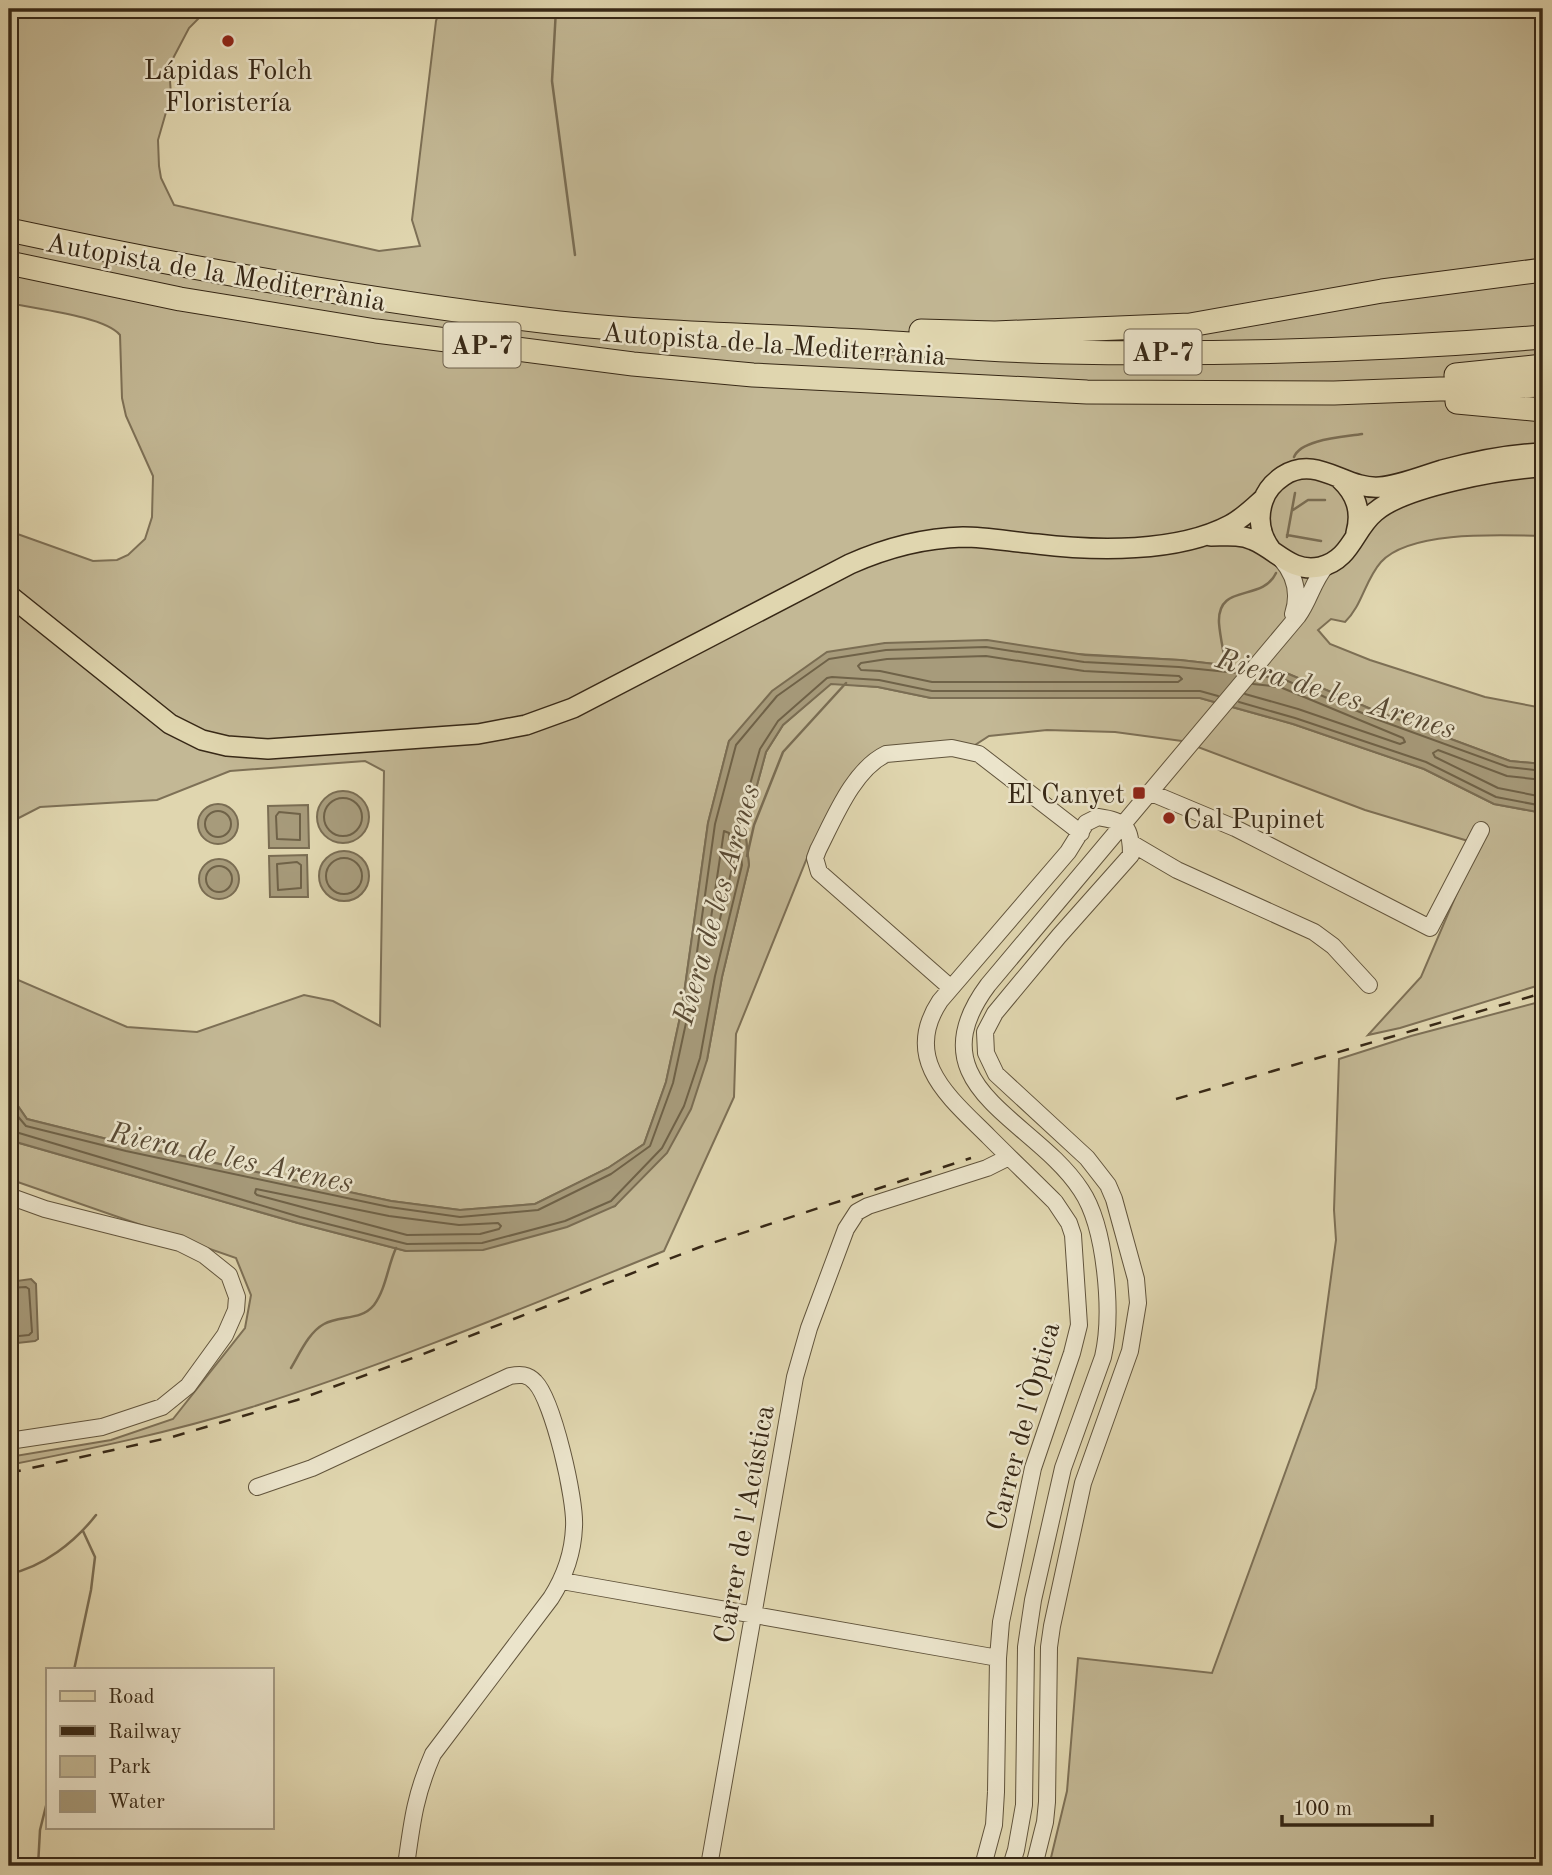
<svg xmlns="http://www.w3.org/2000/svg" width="1552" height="1875" font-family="'Old Standard TT',serif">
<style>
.green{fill:#c3b895;stroke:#7d7056;stroke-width:2}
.water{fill:#a79b7b;stroke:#7a6d53;stroke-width:2}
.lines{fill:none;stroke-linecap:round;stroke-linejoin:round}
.shore{stroke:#6f6248;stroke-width:2}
.stream{stroke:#7a6d53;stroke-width:2.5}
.minor-casing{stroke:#61543c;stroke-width:18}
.major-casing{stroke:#372816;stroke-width:22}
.highway-casing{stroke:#372816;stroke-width:25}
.minor{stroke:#ebe4cb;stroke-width:16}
.major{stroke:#e0d6af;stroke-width:19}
.highway{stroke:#e0d6af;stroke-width:23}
.rail{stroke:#372816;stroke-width:2.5;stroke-dasharray:12 12;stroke-linecap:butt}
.poi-dot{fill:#8f2418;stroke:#ebe4cb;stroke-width:2.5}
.labels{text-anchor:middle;stroke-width:5;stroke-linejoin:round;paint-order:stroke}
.shield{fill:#ebe4cb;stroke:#6d604c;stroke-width:2}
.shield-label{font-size:26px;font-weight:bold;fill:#372816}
.poi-label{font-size:28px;fill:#372816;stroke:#ebe4cb}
.street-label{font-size:28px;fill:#372816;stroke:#ebe4cb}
.water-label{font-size:30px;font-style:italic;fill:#594a34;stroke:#ebe4cb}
</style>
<rect width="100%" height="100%" fill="#e0d6af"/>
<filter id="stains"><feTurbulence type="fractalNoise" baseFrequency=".00286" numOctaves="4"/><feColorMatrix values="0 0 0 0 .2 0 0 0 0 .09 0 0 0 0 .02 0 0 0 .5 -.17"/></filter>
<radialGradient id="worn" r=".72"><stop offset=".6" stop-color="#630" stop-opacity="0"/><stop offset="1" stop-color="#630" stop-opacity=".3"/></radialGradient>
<path class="green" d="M 9,9 L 208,9 L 189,28 L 169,66 L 171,95 L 158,140 L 159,166 L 161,178 L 174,205 L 379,251 L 420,246 L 412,220 L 436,21 L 440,9 L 1543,9 L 1543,536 C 1502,535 1410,530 1381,562 C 1365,580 1362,606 1345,622 L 1331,619 L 1318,630 L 1330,644 L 1370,660 L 1485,697 L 1543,708 L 1543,764 L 1510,761 L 1378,712 L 1284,672 L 1180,660 L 885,643 L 729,741 L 708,823 L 682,1008 L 666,1082 L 644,1144 L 608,1168 L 535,1204 L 460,1210 L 391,1201 L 127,1144 L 27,1119 L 9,1093 L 9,976 L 127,1027 L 197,1032 L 304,995 L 333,1001 L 380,1026 L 384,771 L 365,761 L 230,771 L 157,800 L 40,807 L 9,823 L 9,531 L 93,561 L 117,560 L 128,555 L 145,539 L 152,517 L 153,476 L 126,416 L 122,398 L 120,335 C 104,316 35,309 9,303 Z
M 831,683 L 878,687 L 931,698 L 1200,698 L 1293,724 L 1424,769 L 1494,804 L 1543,813 L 1543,984 L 1400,1028 L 1368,1035 L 1421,977 L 1478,844 L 1365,810 L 1182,741 L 1115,732 L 1047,730 L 989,736 L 975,745 L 882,748 L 809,853 L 736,1034 L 734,1097 L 664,1251 C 528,1306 392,1363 252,1407 C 173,1432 90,1449 9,1465 L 9,1457 L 111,1440 L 173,1419 L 245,1328 L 251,1295 L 236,1258 L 9,1179 L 9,1135 L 16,1142 L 298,1223 L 406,1251 L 615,1206 L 707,1060 L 722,977 L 749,865 L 745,829 L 766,752 L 783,725 Z
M 1543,1001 L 1543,1866 L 1049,1866 L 1067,1791 L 1078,1658 L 1212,1673 L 1316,1388 L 1336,1240 L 1334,1210 L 1339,1059 L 1411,1036 Z"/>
<path class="water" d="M 987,640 L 1085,655 L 1180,660 L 1284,672 L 1378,712 L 1510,761 L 1543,764 L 1543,813 L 1494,804 L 1424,769 L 1293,724 L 1200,698 L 931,698 L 878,687 L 831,684 L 783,725 L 766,752 L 745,829 L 749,865 L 722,977 L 707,1060 L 691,1109 L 667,1153 L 615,1206 L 567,1227 L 483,1250 L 406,1251 L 298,1223 L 16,1142 L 9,1135 L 9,1093 L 27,1119 L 127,1144 L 391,1201 L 460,1210 L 535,1204 L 608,1168 L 644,1144 L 666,1082 L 682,1008 L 708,823 L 729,741 L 772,691 L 827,652 L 885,643 Z
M317 817a26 26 0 1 1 52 0a26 26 0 1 1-52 0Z
M198 824a20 20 0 1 1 40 0a20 20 0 1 1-40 0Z
M 308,805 L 309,848 L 269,848 L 268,806 Z
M319 876a25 25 0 1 1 50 0a25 25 0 1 1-50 0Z
M 307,855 L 308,897 L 270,897 L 269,856 Z
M199 879a20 20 0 1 1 40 0a20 20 0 1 1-40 0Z
M 31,1279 L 36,1284 L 38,1339 L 35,1341 L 9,1344 L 9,1282 Z"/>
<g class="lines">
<path class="shore" d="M 986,656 L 1084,671 L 1179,676 L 1182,679 L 1178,682 L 932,682 L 880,671 L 861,670 L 858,666 L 861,663 L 887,659 Z
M 1260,676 L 1283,679 L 1376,719 L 1508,767 L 1543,771
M 1245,694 L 1298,709 L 1400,744 L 1405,742 L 1403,738 L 1280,687 L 1253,684
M 1239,702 L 1295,718 L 1426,762 L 1496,797 L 1543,806
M 1543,780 L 1507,776 L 1438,750 L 1433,753 L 1435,757 L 1498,788 L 1543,797
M324 817a19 19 0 1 1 38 0a19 19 0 1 1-38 0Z
M205 824a13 13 0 1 1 26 0a13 13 0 1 1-26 0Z
M 279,812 L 300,814 L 300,840 L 277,839 L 276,816 Z
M 724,831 L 729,833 L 733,864 L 715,940 L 711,942 L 708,938 Z
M326 876a18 18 0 1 1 36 0a18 18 0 1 1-36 0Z
M 297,862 L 301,865 L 301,888 L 278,890 L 277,864 Z
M206 879a13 13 0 1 1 26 0a13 13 0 1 1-26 0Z
M 9,1106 L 26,1126 L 126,1151 L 389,1207 L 460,1217 L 538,1210 L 611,1174 L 650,1146 L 673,1083 L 689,1009 L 715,824 L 736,745 L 777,696 L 829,659 L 886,650 L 986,647 L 1084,662 L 1179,667 L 1237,673
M 9,1130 L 300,1217 L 407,1244 L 482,1243 L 565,1221 L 611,1201 L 662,1148 L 684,1106 L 700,1058 L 715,976 L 742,865 L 738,827 L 760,749 L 778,721 L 827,678 L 832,677 L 879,680 L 932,691 L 1200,691 L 1218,696
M 256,1189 L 389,1216 L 459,1225 L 498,1223 L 501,1226 L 499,1229 L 480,1234 L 407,1235 L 257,1195 L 255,1193 Z
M 9,1288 L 26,1287 L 29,1289 L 32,1332 L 29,1335 L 9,1337"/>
<path class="stream" d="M 556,9 L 552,81 L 575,255
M 1294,457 C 1301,439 1345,437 1362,434
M 1293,510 L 1308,500 L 1325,500
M 1287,535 L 1321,541
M 1287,537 L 1295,493
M 1226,667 C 1224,653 1220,637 1219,623 C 1217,582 1262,603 1276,573
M 747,856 L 754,825 L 783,752 L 846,683
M 291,1368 C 300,1353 309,1332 324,1324 C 340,1315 361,1321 374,1305 C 386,1289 388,1265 396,1248
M 9,1574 C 43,1567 75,1542 96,1515
M 74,1670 L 91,1590 L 95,1557 L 83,1531
M 38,1866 L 40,1830 L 47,1802"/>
<defs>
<path id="minor" d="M 1281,559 C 1295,575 1300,593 1293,614
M 1149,792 L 1235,828 L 1430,928 L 1481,830
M 1131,843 L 1177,870 L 1314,932 L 1333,946 L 1369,985
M 951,988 L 819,872 L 815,858 L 818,850 C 834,819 853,770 886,754 L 952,748 L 979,754 L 1081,833
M 9,1196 L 45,1209 L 180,1243 L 204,1255 L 229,1275 L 237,1297 L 236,1310 L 225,1335 L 188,1386 L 162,1407 L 102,1427 L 9,1441
M 257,1487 L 312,1468 L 510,1376 C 520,1374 528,1374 535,1382 C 553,1400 576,1500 574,1527 C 573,1553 565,1576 551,1598 L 433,1754 C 415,1795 412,1822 406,1866
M 562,1581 L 998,1658
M 709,1866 L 795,1377 L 809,1328 L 846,1229 L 857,1212 L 868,1206 L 987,1168 L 1009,1157
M 983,1866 L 994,1825 L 996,1792 L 998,1658 L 1001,1622 L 1033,1468 L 1072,1353 L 1079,1325 L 1073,1235 L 1069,1223 L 1055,1202 C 1033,1180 1011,1159 989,1137 C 950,1098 901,1060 940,1001 L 1068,852 L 1086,823 L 1098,817 C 1126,821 1131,827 1131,855 L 1059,936 L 995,1013 L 985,1032 L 986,1053 L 996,1074 L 1087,1158 L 1108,1185 L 1114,1199 L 1136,1279 L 1138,1303 L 1130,1351 L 1083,1483 L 1052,1626 L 1049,1647 L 1047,1802 L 1045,1822 L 1034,1866
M 1011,1866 L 1016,1850 L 1024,1805 L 1026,1647 L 1033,1600 L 1063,1468 L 1103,1357 C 1113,1314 1106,1227 1081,1190 C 1034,1118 912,1087 988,985 L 1298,616 C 1310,600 1313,580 1327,565"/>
<path id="major" d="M 1340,479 C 1356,494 1362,511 1356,533
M 1211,536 C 1225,536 1240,534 1253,540 C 1277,550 1291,573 1320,567 C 1351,560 1354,529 1375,512 C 1405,486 1503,469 1543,467
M 1272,551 C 1261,537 1257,519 1263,501 C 1266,491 1274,482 1283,476 C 1317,454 1345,490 1380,487 C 1401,485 1422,476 1442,470 C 1475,461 1509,454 1543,453
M 9,595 L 170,724 L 202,740 L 227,746 L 268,749 L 478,734 L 526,725 L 573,708 L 850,564 C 886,548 923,538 963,537 C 988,537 1012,542 1037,544 C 1095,551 1177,553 1230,525 C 1243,518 1253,508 1263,499"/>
<path id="highway" d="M 9,230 C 191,269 374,302 559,323 C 652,333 745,335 838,340 C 913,343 988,351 1063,352 C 1223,355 1384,350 1543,337
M 9,263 L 180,299 L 376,331 L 633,364 L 753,375 L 1087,392 L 1334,393 L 1543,385
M 921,331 L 995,333 L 1190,325 L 1382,291 L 1543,270
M 1456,375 L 1543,366
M 1457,402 L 1543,410"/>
</defs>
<use href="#minor" class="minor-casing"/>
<use href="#major" class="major-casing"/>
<use href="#highway" class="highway-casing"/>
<use href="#minor" class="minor"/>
<use href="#major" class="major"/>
<use href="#highway" class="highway"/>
<path class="rail" d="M 1176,1099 L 1543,993
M 9,1473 L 172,1437 L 297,1400 L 418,1356 L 700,1247 L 971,1158"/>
</g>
<g class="poi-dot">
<circle cx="228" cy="41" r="7"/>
<rect x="1132" y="786" width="14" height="14" rx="3.5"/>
<circle cx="1169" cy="818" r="7"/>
</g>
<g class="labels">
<g class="shield">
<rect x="443.5" y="322.5" width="77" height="45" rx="5"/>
<rect x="1124.5" y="329.5" width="77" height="45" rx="5"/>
</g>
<g class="shield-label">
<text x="482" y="354">AP-7</text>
<text x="1163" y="361">AP-7</text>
</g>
<g class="poi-label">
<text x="228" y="79">Lápidas Folch<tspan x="228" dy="32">Floristería</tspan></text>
<text x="1125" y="803" text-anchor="end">El Canyet</text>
<text x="1183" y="828" text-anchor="start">Cal Pupinet</text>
</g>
<g class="street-label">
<text transform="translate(216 271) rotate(10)" y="10">Autopista de la Mediterrània</text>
<text transform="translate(774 343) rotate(4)" y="10">Autopista de la Mediterrània</text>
<text transform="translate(1022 1426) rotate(-75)" y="10">Carrer de l'Òptica</text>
<text transform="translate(743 1524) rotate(-80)" y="10">Carrer de l'Acústica</text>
</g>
<g class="water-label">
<text transform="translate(1336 693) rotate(17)" y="10">Riera de les Arenes</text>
<text transform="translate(716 904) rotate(-74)" y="10">Riera de les Arenes</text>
<text transform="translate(231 1157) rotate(12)" y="10">Riera de les Arenes</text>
</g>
</g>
<rect width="1552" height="1875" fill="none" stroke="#e0d6af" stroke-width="35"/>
<rect x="10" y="10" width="1531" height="1854" fill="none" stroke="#372816" stroke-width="3.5"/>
<rect x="18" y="18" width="1517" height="1840" fill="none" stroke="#372816" stroke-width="2"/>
<rect x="46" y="1668" width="228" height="161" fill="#ebe4cb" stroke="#a39983" stroke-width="2"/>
<rect x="60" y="1691" width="35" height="10" fill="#e0d6af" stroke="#a39983" stroke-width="2"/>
<text x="108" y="1703" font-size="21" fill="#372816">Road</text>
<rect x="60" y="1726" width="35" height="10" fill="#372816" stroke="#a39983" stroke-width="2"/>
<text x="108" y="1738" font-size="21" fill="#372816">Railway</text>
<rect x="60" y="1756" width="35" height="21" fill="#c3b895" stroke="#a39983" stroke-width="2"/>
<text x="108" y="1773" font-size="21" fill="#372816">Park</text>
<rect x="60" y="1791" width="35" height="21" fill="#a79b7b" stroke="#a39983" stroke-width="2"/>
<text x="108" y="1808" font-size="21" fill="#372816">Water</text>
<path d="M1282 1815v10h150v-10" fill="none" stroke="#372816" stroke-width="3.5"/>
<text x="1293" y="1815" font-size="21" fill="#372816" stroke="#ebe4cb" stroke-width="5" paint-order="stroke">100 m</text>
<rect width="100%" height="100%" filter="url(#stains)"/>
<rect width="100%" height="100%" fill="url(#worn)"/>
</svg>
